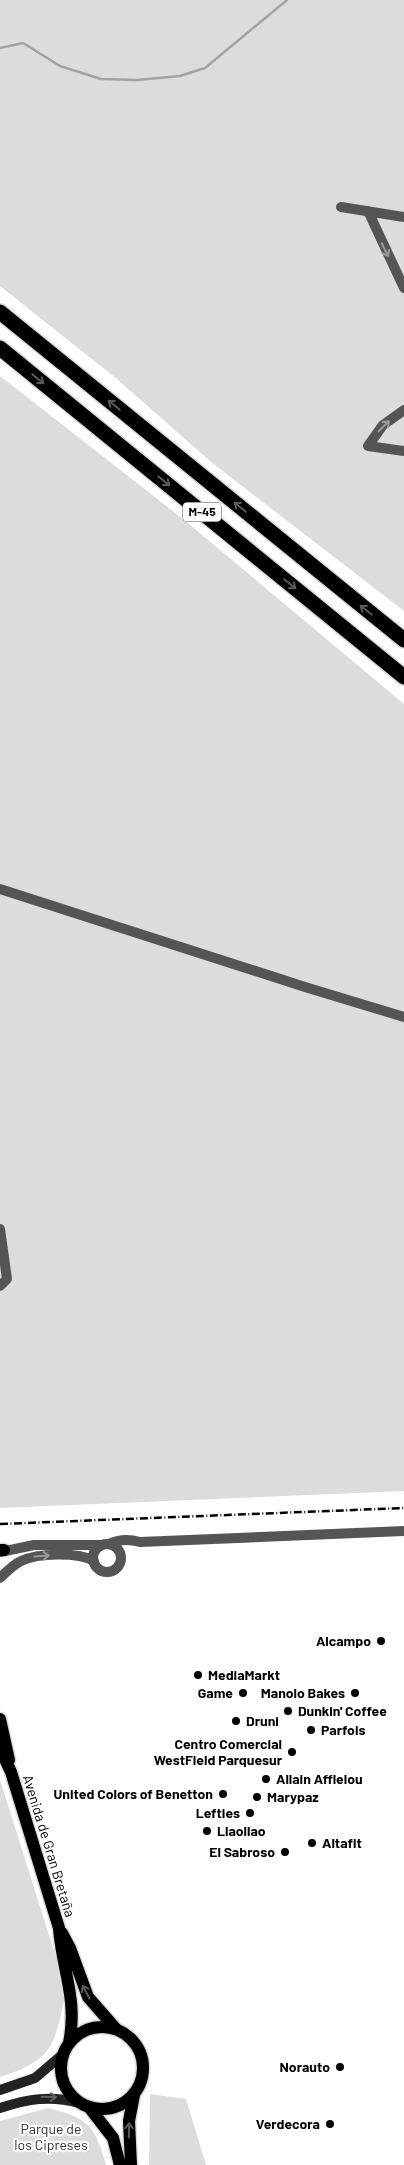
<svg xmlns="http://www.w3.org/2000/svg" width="404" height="2165" font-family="Barlow,sans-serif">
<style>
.green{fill:#dcdcdc}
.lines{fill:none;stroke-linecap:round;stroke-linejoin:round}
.stream{stroke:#a3a3a3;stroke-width:2.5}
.primary-casing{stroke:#dbdbdb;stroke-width:15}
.highway-casing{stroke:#dbdbdb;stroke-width:18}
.street{stroke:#555;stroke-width:10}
.secondary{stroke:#222;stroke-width:10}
.primary{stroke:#000;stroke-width:12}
.highway{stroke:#000;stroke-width:15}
.rail{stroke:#000;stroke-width:2.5;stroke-dasharray:8 2.5 1 2.5;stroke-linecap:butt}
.oneway{stroke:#999}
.oneway2{stroke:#595959}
.oneway3{stroke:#646464}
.poi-dot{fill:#000;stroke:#fff;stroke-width:2}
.labels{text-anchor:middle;stroke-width:4.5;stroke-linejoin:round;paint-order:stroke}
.shield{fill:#fff;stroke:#4c4c4c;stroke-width:1}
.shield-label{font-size:12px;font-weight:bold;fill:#000}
.poi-label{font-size:14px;font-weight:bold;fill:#000;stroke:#fff;text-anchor:end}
.street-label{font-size:14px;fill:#000;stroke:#fff}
.park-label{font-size:14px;fill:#333;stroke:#fff}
</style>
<rect width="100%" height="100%" fill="#fff"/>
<path class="green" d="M 0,0 L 404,0 L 404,611 L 211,462 L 117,379 L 0,286 Z
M 0,376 L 183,519 L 404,704 L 404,1491 L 0,1508 Z
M 0,1780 L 66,1989 C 55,2042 56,2060 0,2077 Z
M 150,2094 L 186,2099 L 206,2165 L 149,2165 Z
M 48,2108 C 88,2118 95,2125 106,2165 L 0,2165 L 0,2121 Z"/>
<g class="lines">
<path class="stream" d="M 0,48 L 23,43 L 60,66 L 101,79 L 137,80 L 180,76 L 205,68 L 287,0"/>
<defs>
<path id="primary" d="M 0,1550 L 4,1550
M 0,1719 L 9,1760
M 0,1748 L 11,1772 L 59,1928 C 62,1970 78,1999 69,2043
M 62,1933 L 70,1948 L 88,1997 L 116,2029
M61 2068a41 41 0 1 1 82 0a41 41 0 1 1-82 0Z
M 89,2107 L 113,2138 L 120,2165
M 131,2165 L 129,2121 L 134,2095"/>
<path id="highway" d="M 0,312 L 404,640
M 0,348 L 404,677"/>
</defs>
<use href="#primary" class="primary-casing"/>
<use href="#highway" class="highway-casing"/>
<path class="street" d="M 341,207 L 404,217
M 368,211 L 404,288
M 404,410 L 383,425 L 368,446 L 404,451
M 0,889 L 305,987 L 404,1017
M 0,1229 L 7,1279 L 0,1286
M 109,1544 C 119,1539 129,1539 140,1542 L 404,1531
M93 1558a14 14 0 1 1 28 0a14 14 0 1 1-28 0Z
M 0,1552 L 34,1545 L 102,1545
M 0,1578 C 7,1571 13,1565 21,1561 C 38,1553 78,1552 94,1561"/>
<path class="secondary" d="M 0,2090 L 35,2078 L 62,2055
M 0,2108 C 28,2099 50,2095 79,2103"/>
<use href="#primary" class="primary"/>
<use href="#highway" class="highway"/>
<path class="rail" d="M 0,1524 L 404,1508"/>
</g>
<defs><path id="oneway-shaft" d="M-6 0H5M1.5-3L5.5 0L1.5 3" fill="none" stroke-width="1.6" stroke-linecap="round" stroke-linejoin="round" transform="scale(1.25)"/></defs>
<g class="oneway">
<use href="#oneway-shaft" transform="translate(385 250) rotate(64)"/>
<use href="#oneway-shaft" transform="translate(384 426) rotate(-45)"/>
<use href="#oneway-shaft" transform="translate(42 1556) rotate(-4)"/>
</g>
<g class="oneway2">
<use href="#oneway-shaft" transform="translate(38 379) rotate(39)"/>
<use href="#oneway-shaft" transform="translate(114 405) rotate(-141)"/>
<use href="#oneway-shaft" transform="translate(164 481) rotate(39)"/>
<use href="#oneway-shaft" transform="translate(240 507) rotate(-141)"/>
<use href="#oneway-shaft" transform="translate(290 584) rotate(39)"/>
<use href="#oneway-shaft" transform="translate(366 610) rotate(-141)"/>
<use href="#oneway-shaft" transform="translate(86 1992) rotate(-118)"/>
<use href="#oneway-shaft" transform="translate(129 2130) rotate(-89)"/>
</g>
<use class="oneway3" href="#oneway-shaft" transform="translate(49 2097) rotate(1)"/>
<g class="poi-dot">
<circle cx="381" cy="1641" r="5"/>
<circle cx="198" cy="1675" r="5"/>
<circle cx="243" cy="1693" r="5"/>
<circle cx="355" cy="1693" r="5"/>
<circle cx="288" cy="1711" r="5"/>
<circle cx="236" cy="1721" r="5"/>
<circle cx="311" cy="1730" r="5"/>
<circle cx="292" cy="1752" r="5"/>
<circle cx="266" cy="1779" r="5"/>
<circle cx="223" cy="1794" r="5"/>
<circle cx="257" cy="1797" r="5"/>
<circle cx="250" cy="1813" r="5"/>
<circle cx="207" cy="1831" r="5"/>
<circle cx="312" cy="1843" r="5"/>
<circle cx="285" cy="1852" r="5"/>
<circle cx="340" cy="2067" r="5"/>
<circle cx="330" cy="2124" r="5"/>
</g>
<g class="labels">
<rect class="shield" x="183" y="502.5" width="38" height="19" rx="4"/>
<g class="shield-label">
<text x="202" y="516">M-45</text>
</g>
<g class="poi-label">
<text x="371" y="1646">Alcampo</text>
<text x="208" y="1680" text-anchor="start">MediaMarkt</text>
<text x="233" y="1698">Game</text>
<text x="345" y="1698">Manolo Bakes</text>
<text x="298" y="1716" text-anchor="start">Dunkin' Coffee</text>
<text x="246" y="1726" text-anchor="start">Druni</text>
<text x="321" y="1735" text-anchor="start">Parfois</text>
<text x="282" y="1749">Centro Comercial<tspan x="282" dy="16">WestField Parquesur</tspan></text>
<text x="276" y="1784" text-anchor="start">Allain Afflelou</text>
<text x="213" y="1799">United Colors of Benetton</text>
<text x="267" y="1802" text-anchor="start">Marypaz</text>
<text x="240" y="1818">Lefties</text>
<text x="217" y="1836" text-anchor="start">Llaollao</text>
<text x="322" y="1848" text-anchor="start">Altafit</text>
<text x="275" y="1857">El Sabroso</text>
<text x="330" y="2072">Norauto</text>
<text x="320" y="2129">Verdecora</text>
</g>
<g class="street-label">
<text transform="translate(49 1846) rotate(73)" y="5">Avenida de Gran Bretaña</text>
</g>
<g class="park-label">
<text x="51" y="2134">Parque de<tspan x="51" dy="16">los Cipreses</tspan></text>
</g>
</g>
</svg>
